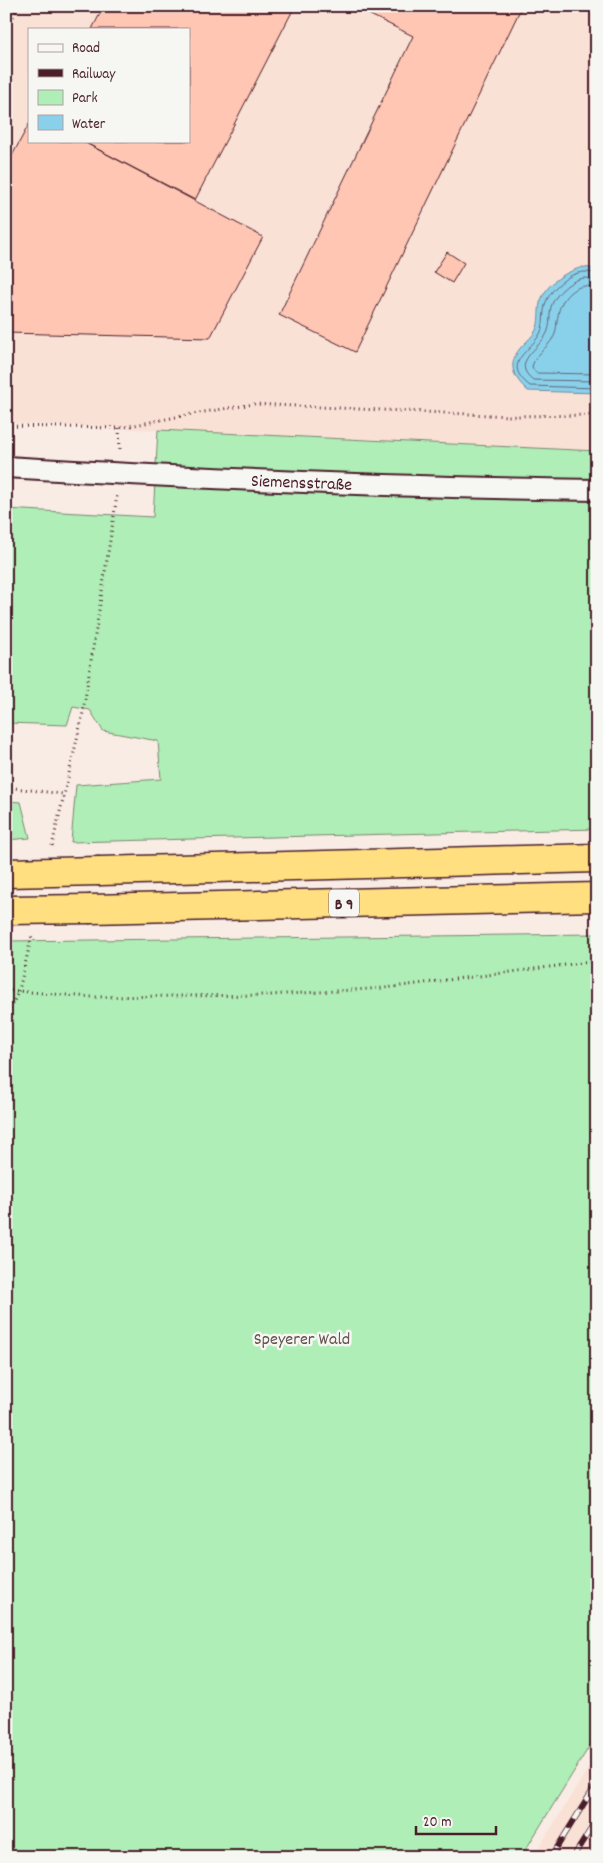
<svg xmlns="http://www.w3.org/2000/svg" width="603" height="1863" font-family="Dekko,sans-serif">
<style>
.built{fill:#fae1d6;fill-rule:evenodd}
.green{fill:#afeeb6;stroke:#7c8670}
.water{fill:#89d1ea;stroke:#708a9e}
.lines{fill:none;stroke-linecap:round;stroke-linejoin:round}
.shore{stroke:#636677;stroke-width:1}
.building{fill:#fec6b3;stroke:#4a1f2b}
.minor-casing{stroke:#4a1f2b;stroke-width:24}
.trunk-casing{stroke:#4a1f2b;stroke-width:31}
.path{stroke:#4a1f2b;stroke-width:3;stroke-dasharray:1 4;stroke-linecap:butt}
.minor{stroke:#f6f6f2;stroke-width:20}
.trunk{stroke:#ffdf80;stroke-width:28}
.rail-casing{stroke:#4a1f2b;stroke-width:5.5}
.rail{stroke:#f6f6f2;stroke-width:4;stroke-dasharray:11;stroke-linecap:butt}
.trunk-bridge-casing{stroke:#4a1f2b;stroke-width:31;stroke-linecap:butt}
.trunk-bridge{stroke:#ffdf80;stroke-width:28}
.labels{text-anchor:middle;stroke-width:5;stroke-linejoin:round;paint-order:stroke}
.shield{fill:#f6f6f2;stroke:#7e6067;stroke-width:1}
.shield-label{font-size:16px;font-weight:bold;fill:#4a1f2b}
.street-label{font-size:18px;fill:#4a1f2b;stroke:#f6f6f2}
.park-label{font-size:18px;fill:#63534e;stroke:#f6f6f2}
</style>
<rect width="100%" height="100%" fill="#f8ece5"/>
<filter id="ink" filterUnits="userSpaceOnUse"><feTurbulence type="fractalNoise" baseFrequency=".02" numOctaves="2"/><feDisplacementMap in="SourceGraphic" scale="10" xChannelSelector="R" yChannelSelector="G"/><feConvolveMatrix kernelMatrix="1 2 1 2 8 2 1 2 1" color-interpolation-filters="sRGB"/></filter>
<g filter="url(#ink)">
<path class="built" d="M 6,6 L 597,6 L 597,451 L 6,423 ZM 29,29 L 189,29 L 189,141 L 29,141 Z
M 597,1754 L 597,1839 L 586,1857 L 533,1857 Z"/>
<path class="green" d="M 158,430 L 597,451 L 597,829 L 71,842 L 76,785 L 161,779 L 158,741 L 103,731 L 90,710 L 73,707 L 67,725 L 6,723 L 6,509 L 153,517 Z
M 6,801 L 21,802 L 30,838 L 6,840 Z
M 597,934 L 597,1734 L 521,1857 L 6,1857 L 6,941 Z"/>
<path class="water" d="M 583,267 L 597,269 L 597,393 L 528,391 C 512,376 506,363 523,345 C 528,340 533,336 536,330 C 540,322 538,312 540,303 C 546,283 565,272 583,267 Z"/>
<g class="lines">
<path class="shore" d="M 597,273 C 593,273 589,272 585,272 C 569,272 549,290 545,305 C 543,313 544,321 542,329 C 535,351 498,361 530,386 L 597,388
M 597,280 C 593,280 589,278 585,278 C 571,279 555,294 551,307 C 549,315 551,325 547,333 C 539,350 510,362 533,380 L 597,381
M 597,287 C 593,287 589,286 585,286 C 570,287 559,303 558,316 C 556,323 557,332 553,338 C 547,348 534,356 532,367 L 536,373 L 597,374"/>
</g>
<path class="building" d="M 104,6 L 295,6 L 195,200 L 82,141 L 189,141 L 189,29 L 92,29 Z
M 352,6 L 522,6 L 355,352 L 279,315 L 413,36 Z
M 29,124 L 29,141 L 82,141 L 263,237 L 210,338 L 6,333 L 6,167 Z
M 447,252 L 464,263 L 452,283 L 434,272 Z"/>
<g class="lines">
<defs>
<g id="minor">
<path id="s1" d="M 6,467 C 203,479 400,487 597,490"/>
</g>
<path id="trunk" d="M 100,871 L 597,858
M 91,909 L 597,897"/>
</defs>
<use href="#minor" class="minor-casing"/>
<use href="#trunk" class="trunk-casing"/>
<path class="path" d="M 6,30 L 19,6
M 6,426 L 119,428 L 192,414 L 254,404 L 510,416 L 597,415
M 119,428 L 120,450
M 6,787 L 63,794
M 52,846 L 82,718 L 117,496
M 6,990 L 90,997 L 270,995 L 385,988 L 597,961
M 6,1029 L 11,1007 L 19,990 L 32,935"/>
<use href="#minor" class="minor"/>
<use href="#trunk" class="trunk"/>
<defs>
<path id="rail" d="M 551,1857 L 597,1783
M 573,1857 L 597,1819"/>
</defs>
<use href="#rail" class="rail-casing"/>
<use href="#rail" class="rail"/>
<defs>
<path id="trunk-bridge" d="M 6,873 L 100,871
M 6,910 L 91,909"/>
</defs>
<use href="#trunk-bridge" class="trunk-bridge-casing"/>
<use href="#trunk-bridge" class="trunk-bridge"/>
</g>
</g>
<g class="labels">
<rect class="shield" x="329" y="889.5" width="30" height="27" rx="4"/>
<g class="shield-label">
<text x="344" y="909">B 9</text>
</g>
<g class="street-label">
<text dy="6" stroke="none"><textPath href="#s1" startOffset="296">Siemensstraße</textPath></text>
</g>
<g class="park-label">
<text x="302" y="1344">Speyerer Wald</text>
</g>
</g>
<rect width="603" height="1863" fill="none" stroke="#f6f6f2" stroke-width="25"/>
<rect x="12" y="12" width="578" height="1838" fill="none" stroke="#4a1f2b" stroke-width="2" filter="url(#ink)"/>
<rect x="28" y="28" width="162" height="115" fill="#f6f6f2" stroke="#b1a0a2"/>
<rect x="38" y="44" width="25" height="8" fill="#f6f6f2" stroke="#b1a0a2"/>
<text x="72" y="52" font-size="15" fill="#4a1f2b">Road</text>
<rect x="38" y="69" width="25" height="8" fill="#4a1f2b" stroke="#b1a0a2"/>
<text x="72" y="78" font-size="15" fill="#4a1f2b">Railway</text>
<rect x="38" y="90" width="25" height="15" fill="#afeeb6" stroke="#b1a0a2"/>
<text x="72" y="102" font-size="15" fill="#4a1f2b">Park</text>
<rect x="38" y="115" width="25" height="15" fill="#89d1ea" stroke="#b1a0a2"/>
<text x="72" y="128" font-size="15" fill="#4a1f2b">Water</text>
<path d="M416 1826v8h80v-8" fill="none" stroke="#4a1f2b" stroke-width="2.5"/>
<text x="423" y="1826" font-size="15" fill="#4a1f2b" stroke="#f6f6f2" stroke-width="4" paint-order="stroke">20 m</text>
</svg>
